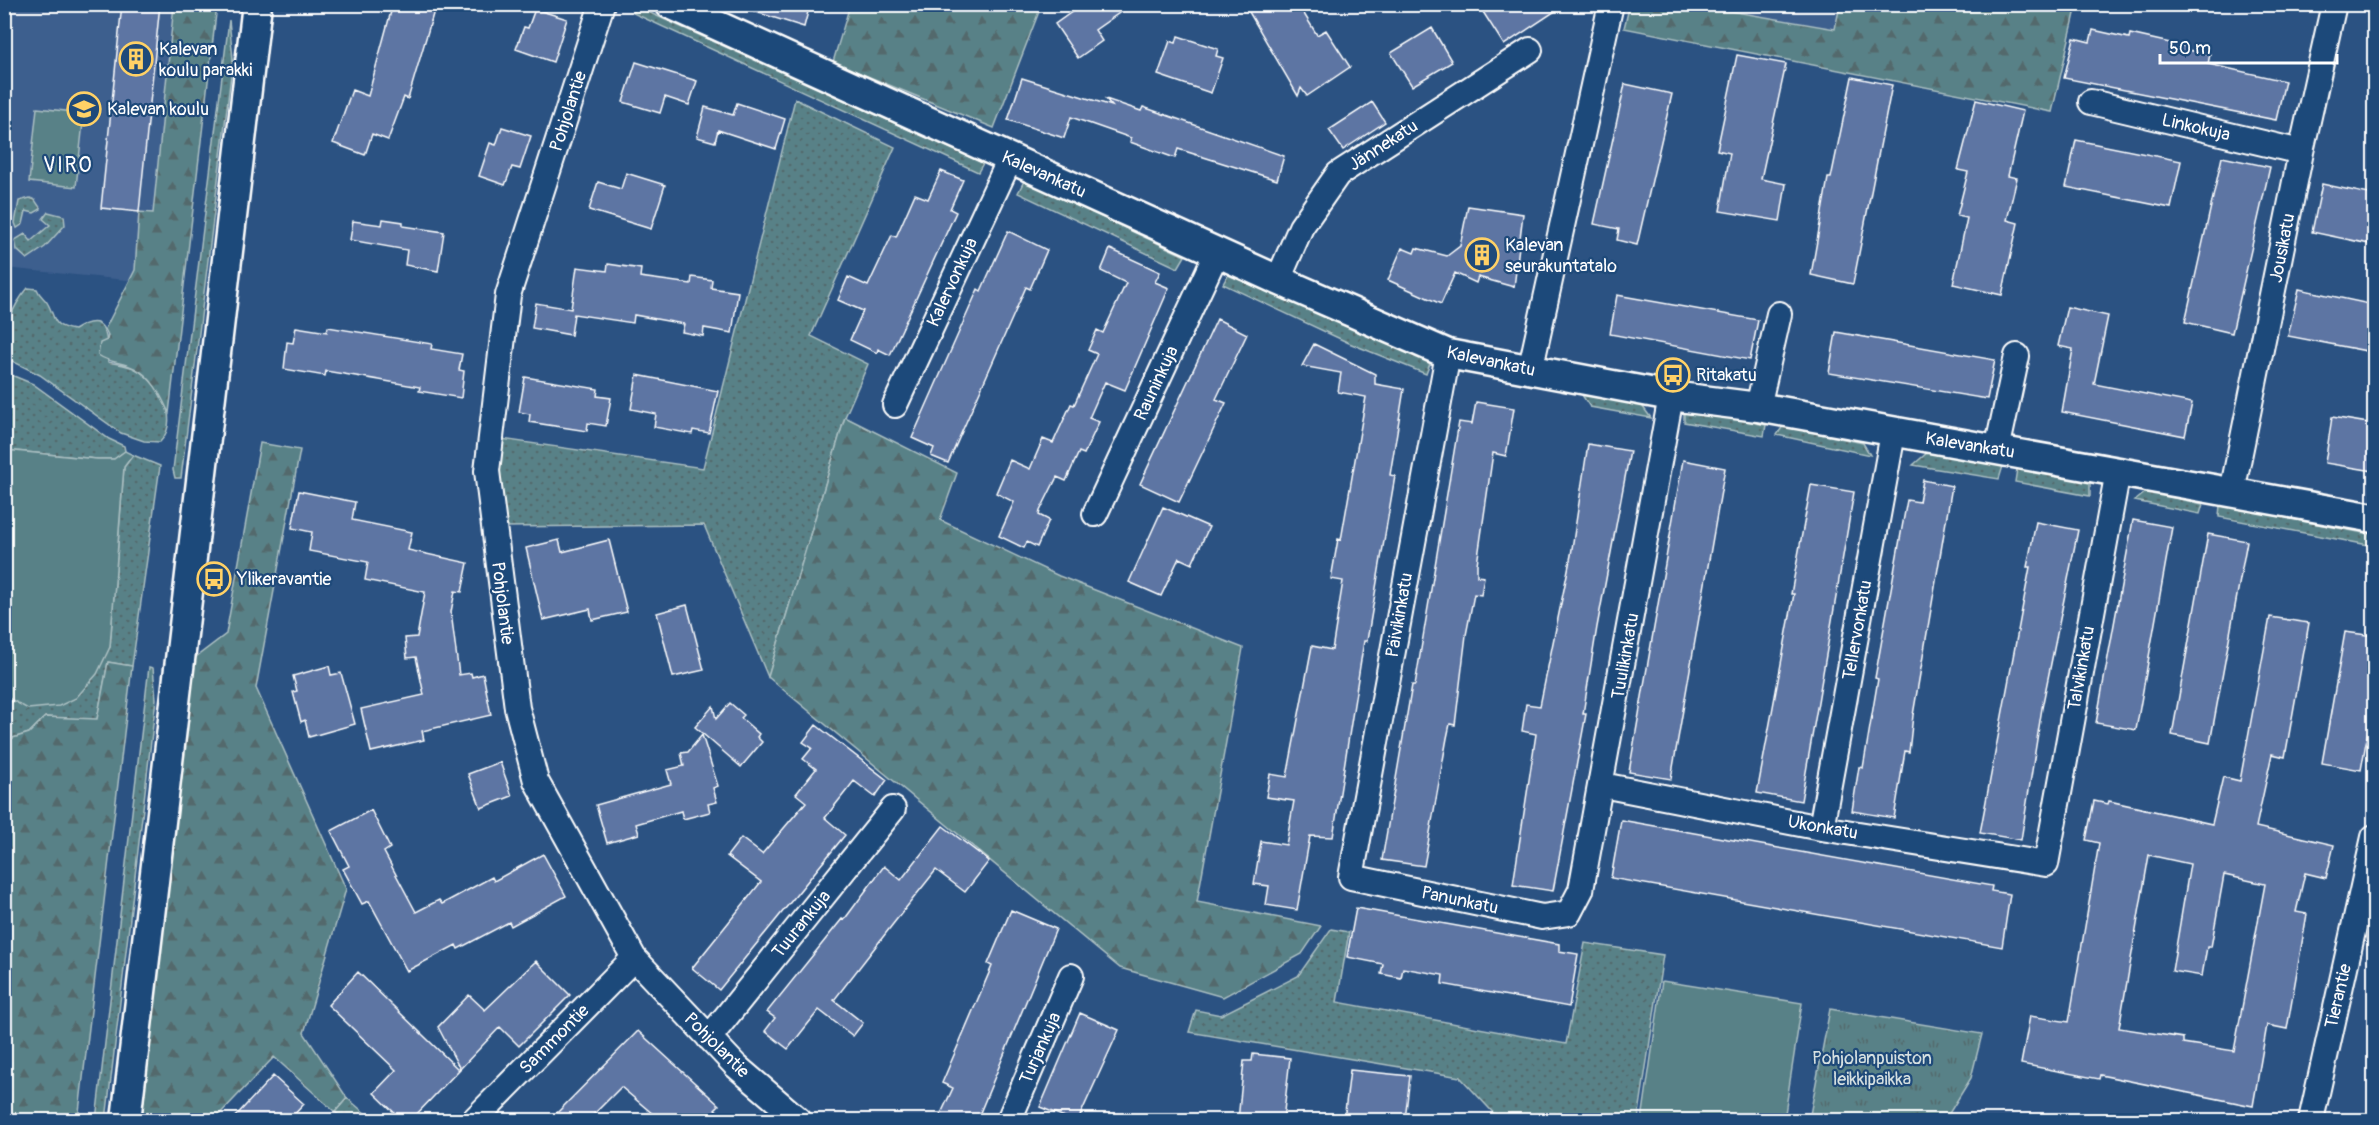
<svg xmlns="http://www.w3.org/2000/svg" width="2379" height="1125" font-family="Pangolin,sans-serif">
<style>
.built{fill:#3e5f8e}
.grass{fill:url(#grass-dots);stroke:#acc0c3;stroke-width:1.5}
.forest{fill:url(#forest-firs);stroke:#acc0c3;stroke-width:1.5}
.park{fill:url(#park-tufts);stroke:#acc0c3;stroke-width:1.5}
.pitch{fill:#598187;stroke:#acc0c3;stroke-width:1.5}
.building{fill:#5d74a3;stroke:#fff;stroke-width:1.5;fill-rule:evenodd}
.lines{fill:none;stroke-linecap:round;stroke-linejoin:round}
.minor-casing{stroke:#fff;stroke-width:28}
.tertiary-casing{stroke:#fff;stroke-width:33}
.minor{stroke:#1f4a7a;stroke-width:24}
.tertiary{stroke:#1f4a7a;stroke-width:28}
.labels{text-anchor:middle;stroke-width:4.5;stroke-linejoin:round;paint-order:stroke}
.poi-label{font-size:18px;fill:#fff;stroke:#1f4a7a;text-anchor:start}
.street-label{font-size:18px;fill:#fff;stroke:#1f4a7a}
.park-label{font-size:18px;fill:#d6e0e1;stroke:#1f4a7a}
.quarter-label{font-size:21px;letter-spacing:1.5px;fill:#fff;stroke:#1f4a7a}
</style>
<defs>
<pattern id="grass-dots" width="8" height="8" patternUnits="userSpaceOnUse" patternTransform="scale(1.5)"><rect width="8" height="8" fill="#598187"/><path d="M2 2h.1M6 6h.1" fill="none" stroke="#53696c" stroke-width="1.8" stroke-linecap="round"/></pattern>
<pattern id="forest-firs" width="22" height="20" patternUnits="userSpaceOnUse" patternTransform="scale(1.5)"><rect width="22" height="20" fill="#598187"/><path d="M5 1l3.5 6h-7zM16 11l3.5 6h-7z" fill="#53696c"/></pattern>
<pattern id="park-tufts" width="24" height="20" patternUnits="userSpaceOnUse" patternTransform="scale(1.5)"><rect width="24" height="20" fill="#598187"/><path d="M3 7l-1-3M5 7V3M7 7l1-3M15 17l-1-3M17 17v-4M19 17l1-3" fill="none" stroke="#53696c"/></pattern>
</defs>
<rect width="100%" height="100%" fill="#2b5282"/>
<filter id="ink" filterUnits="userSpaceOnUse"><feTurbulence type="fractalNoise" baseFrequency=".0167" numOctaves="2"/><feDisplacementMap in="SourceGraphic" scale="12" xChannelSelector="R" yChannelSelector="G"/><feConvolveMatrix kernelMatrix="1 2 1 2 8 2 1 2 1" color-interpolation-filters="sRGB"/></filter>
<g filter="url(#ink)">
<path class="built" d="M 4,5 L 174,5 L 147,282 L 5,268 Z
M 1695,5 L 1840,5 L 1836,29 Z"/>
<path class="grass" d="M 637,7 L 983,163 L 978,172 L 633,13 Z
M 229,20 L 233,59 L 181,478 L 175,478 L 173,470 Z
M 795,99 L 895,147 L 811,336 L 868,364 L 845,417 L 768,677 L 704,525 L 501,527 L 499,480 L 502,439 L 703,468 Z
M 1024,181 L 1185,256 L 1178,268 L 1018,193 Z
M 30,198 L 35,200 L 41,209 L 34,213 L 26,211 L 23,224 L 17,228 L 15,223 L 19,201 Z
M 48,212 L 64,216 L 65,225 L 45,247 L 27,259 L 17,250 L 15,240 L 25,234 L 31,241 L 50,225 L 43,219 Z
M 1228,275 L 1431,361 L 1426,374 L 1349,343 L 1223,284 Z
M 28,288 L 37,289 C 40,297 45,298 48,304 C 56,319 51,326 74,330 C 108,308 107,338 108,362 C 117,364 128,365 136,369 C 159,382 181,419 160,442 L 144,441 L 121,433 L 40,375 L 10,360 L 5,353 C 6,326 10,309 28,288 Z
M 4,372 L 33,384 L 109,439 L 124,446 L 125,451 L 114,459 L 97,459 L 5,450 Z
M 1582,395 L 1640,403 L 1651,418 L 1590,407 Z
M 1684,409 L 1766,425 L 1764,436 L 1684,422 Z
M 1783,426 L 1863,443 L 1870,455 L 1777,435 Z
M 1927,453 L 1928,453 L 2003,466 L 1999,479 L 1913,465 Z
M 133,455 L 160,466 L 132,666 L 108,662 L 97,720 L 45,717 L 29,733 L 10,739 L 5,734 L 5,696 L 12,702 L 110,647 L 124,467 Z
M 2017,469 L 2090,482 L 2090,496 L 2015,482 Z
M 2146,492 L 2203,504 L 2200,514 L 2135,501 Z
M 2220,505 L 2374,535 L 2374,546 L 2219,517 Z
M 149,667 L 153,668 L 156,699 L 106,1120 L 96,1120 Z
M 1331,929 L 1349,932 L 1337,1002 L 1566,1044 L 1585,943 L 1663,955 L 1638,1120 L 1500,1120 L 1460,1077 L 1189,1032 L 1196,1010 L 1221,1015 L 1298,976 Z
M 347,1098 L 373,1120 L 344,1120 L 335,1112 Z"/>
<path class="forest" d="M 1630,4 L 1695,5 L 1835,29 L 1840,5 L 2077,5 L 2052,112 L 1624,28 Z
M 174,5 L 217,5 L 169,413 C 161,396 153,377 134,368 C 122,362 110,363 98,355 L 100,343 L 107,340 L 108,335 L 105,329 L 135,270 L 139,212 L 153,213 Z
M 850,5 L 850,4 L 1047,5 L 1040,9 L 994,128 L 833,62 Z
M 845,417 L 957,473 L 940,520 L 1059,576 L 1243,648 L 1197,902 L 1321,926 L 1302,954 L 1223,997 L 1120,968 L 768,677 Z
M 260,443 L 300,450 L 256,688 L 346,889 L 304,1033 L 347,1098 L 335,1112 L 274,1057 L 214,1120 L 142,1120 L 188,663 L 226,634 Z
M 108,662 L 132,666 L 78,1120 L 5,1120 L 5,734 L 10,739 L 29,733 L 45,717 L 97,719 Z"/>
<path class="park" d="M 1830,1009 L 1982,1034 L 1971,1078 L 1945,1120 L 1809,1120 Z"/>
<path class="pitch" d="M 37,108 L 84,113 L 76,187 L 29,182 Z
M 5,450 L 97,459 L 114,459 L 125,451 L 133,455 L 124,467 L 110,647 L 97,674 L 76,698 L 59,706 L 28,709 L 5,696 Z
M 1662,981 L 1802,1003 L 1784,1120 L 1642,1120 Z"/>
<path class="building" d="M 122,4 L 160,4 L 139,212 L 101,208 Z
M 393,4 L 436,4 L 408,99 L 404,97 L 388,140 L 372,134 L 365,155 L 333,143 L 352,90 L 368,96 Z
M 746,4 L 810,4 L 804,27 L 746,9 Z
M 1083,4 L 1132,4 L 1095,30 L 1102,41 L 1078,58 L 1055,24 Z
M 1260,4 L 1298,4 L 1317,35 L 1326,30 L 1350,67 L 1307,96 L 1301,88 L 1298,96 L 1249,12 Z
M 1478,4 L 1566,4 L 1504,45 Z
M 535,9 L 567,19 L 553,62 L 516,49 L 524,27 L 528,28 Z
M 1432,28 L 1452,62 L 1412,86 L 1391,53 Z
M 2093,30 L 2129,38 L 2130,34 L 2188,47 L 2188,50 L 2210,54 L 2208,64 L 2285,81 L 2276,120 L 2064,78 L 2074,38 L 2090,42 Z
M 1178,36 L 1218,49 L 1216,56 L 1223,58 L 1211,93 L 1158,75 L 1170,41 L 1176,43 Z
M 1737,55 L 1786,64 L 1761,179 L 1786,184 L 1780,221 L 1720,211 L 1730,153 L 1717,150 Z
M 636,62 L 697,81 L 689,105 L 665,97 L 660,113 L 623,102 Z
M 1852,77 L 1892,85 L 1853,284 L 1811,275 L 1828,178 L 1831,178 Z
M 1022,78 L 1112,106 L 1106,99 L 1141,111 L 1143,107 L 1284,156 L 1277,180 L 1178,149 L 1175,158 L 1130,142 L 1131,138 L 1071,117 L 1064,138 L 1008,120 Z
M 1625,84 L 1672,94 L 1637,245 L 1617,240 L 1619,229 L 1594,224 Z
M 1976,100 L 2023,111 L 2008,176 L 2017,178 L 2007,220 L 2018,223 L 2002,295 L 1953,284 L 1967,218 L 1957,216 L 1968,172 L 1958,170 Z
M 1372,102 L 1385,122 L 1343,150 L 1329,130 Z
M 737,103 L 785,119 L 776,149 L 718,130 L 715,142 L 697,137 L 705,107 L 733,115 Z
M 502,127 L 531,136 L 520,169 L 512,167 L 505,185 L 479,176 L 490,143 L 496,145 Z
M 2076,140 L 2181,161 L 2171,208 L 2066,187 Z
M 2222,157 L 2270,167 L 2232,333 L 2185,322 Z
M 941,171 L 963,180 L 950,209 L 956,212 L 890,355 L 878,349 L 877,353 L 850,340 L 863,311 L 838,300 L 848,277 L 868,286 L 892,235 L 896,237 L 915,194 L 928,199 Z
M 626,173 L 665,185 L 651,229 L 589,210 L 598,182 L 621,189 Z
M 2322,184 L 2374,195 L 2374,245 L 2312,232 Z
M 1468,206 L 1523,214 L 1514,287 L 1478,277 L 1476,283 L 1455,273 L 1441,304 L 1388,280 L 1402,248 L 1414,253 L 1416,248 L 1447,256 L 1460,246 Z
M 383,219 L 403,222 L 403,226 L 444,232 L 438,271 L 405,265 L 407,250 L 350,240 L 353,221 L 382,225 Z
M 1008,231 L 1047,250 L 1030,289 L 1026,287 L 948,463 L 931,456 L 934,448 L 912,438 L 978,289 L 981,291 Z
M 1110,249 L 1160,272 L 1155,282 L 1169,288 L 1125,390 L 1105,382 L 1089,418 L 1099,422 L 1084,454 L 1079,452 L 1066,481 L 1057,477 L 1040,511 L 1039,515 L 1049,520 L 1037,547 L 1027,542 L 1024,548 L 999,536 L 1014,502 L 996,493 L 1010,460 L 1030,469 L 1043,439 L 1053,443 L 1071,404 L 1074,405 L 1097,354 L 1088,350 L 1097,330 L 1103,333 L 1126,283 L 1101,271 Z
M 608,264 L 641,269 L 640,277 L 691,284 L 692,277 L 712,280 L 711,288 L 738,292 L 732,333 L 704,328 L 703,336 L 682,332 L 684,324 L 634,315 L 633,323 L 574,314 L 571,335 L 532,328 L 536,303 L 571,309 L 577,267 L 607,271 Z
M 2299,289 L 2374,305 L 2367,351 L 2288,336 Z
M 1617,295 L 1758,320 L 1750,360 L 1610,334 Z
M 2067,307 L 2108,316 L 2094,384 L 2192,403 L 2185,436 L 2062,412 L 2073,349 L 2058,346 Z
M 1217,319 L 1247,334 L 1216,399 L 1226,403 L 1179,502 L 1140,484 Z
M 296,327 L 327,332 L 328,327 L 432,344 L 431,349 L 462,354 L 459,370 L 464,371 L 461,398 L 419,391 L 420,387 L 362,377 L 326,371 L 325,376 L 284,369 L 287,342 L 293,343 Z
M 1836,332 L 1995,360 L 1987,399 L 1829,373 Z
M 1314,344 L 1375,374 L 1375,384 L 1404,389 L 1390,475 L 1395,476 L 1367,641 L 1364,641 L 1333,837 L 1310,836 L 1297,910 L 1266,905 L 1269,886 L 1254,884 L 1261,841 L 1286,845 L 1294,801 L 1266,797 L 1270,774 L 1287,777 L 1312,646 L 1332,650 L 1343,581 L 1331,579 L 1338,539 L 1341,540 L 1366,397 L 1338,392 L 1341,373 L 1302,366 Z
M 637,375 L 718,391 L 709,433 L 693,430 L 692,434 L 654,427 L 656,414 L 631,409 Z
M 525,377 L 598,389 L 597,396 L 611,398 L 606,426 L 588,423 L 587,431 L 529,422 L 530,414 L 519,412 Z
M 1476,402 L 1514,408 L 1506,456 L 1493,453 L 1477,564 L 1477,576 L 1484,577 L 1481,595 L 1474,594 L 1466,635 L 1455,725 L 1450,724 L 1447,738 L 1424,866 L 1382,860 L 1412,685 L 1415,685 L 1459,422 L 1472,424 Z
M 2332,417 L 2374,424 L 2374,471 L 2325,463 Z
M 1588,444 L 1630,451 L 1597,627 L 1583,714 L 1586,714 L 1553,891 L 1513,885 L 1536,734 L 1522,731 L 1526,704 L 1540,706 L 1571,555 Z
M 1683,460 L 1725,468 L 1671,779 L 1629,772 Z
M 1923,480 L 1952,486 L 1913,715 L 1909,752 L 1905,751 L 1894,818 L 1852,811 L 1859,767 L 1863,768 L 1878,679 L 1875,678 L 1907,500 L 1919,502 Z
M 1811,485 L 1854,492 L 1801,801 L 1757,793 L 1794,594 L 1791,594 Z
M 299,491 L 355,502 L 352,520 L 412,532 L 408,550 L 468,563 L 462,592 L 455,591 L 451,612 L 459,675 L 471,673 L 472,677 L 483,674 L 491,715 L 422,731 L 424,740 L 371,752 L 361,709 L 424,695 L 416,657 L 407,658 L 405,638 L 417,637 L 425,592 L 365,580 L 368,562 L 309,551 L 312,532 L 292,528 Z
M 1163,507 L 1209,527 L 1192,564 L 1179,558 L 1161,596 L 1129,582 Z
M 2133,520 L 2172,527 L 2136,730 L 2096,723 Z
M 2036,522 L 2078,530 L 2042,708 L 2021,840 L 1980,833 L 2030,567 L 2027,567 Z
M 2208,534 L 2247,541 L 2210,743 L 2172,735 Z
M 559,540 L 562,552 L 609,540 L 627,612 L 592,620 L 590,609 L 543,620 L 526,548 Z
M 687,605 L 704,670 L 673,677 L 657,613 Z
M 2270,617 L 2309,623 L 2285,757 L 2272,754 L 2256,827 L 2334,845 L 2326,878 L 2305,873 L 2296,912 L 2307,914 L 2287,1029 L 2267,1025 L 2253,1106 L 2100,1075 L 2099,1079 L 2021,1064 L 2030,1016 L 2069,1022 L 2099,843 L 2086,840 L 2094,801 L 2108,804 L 2109,801 L 2212,824 L 2223,777 L 2240,781 ZM 2149,855 L 2190,864 L 2172,971 L 2202,976 L 2207,947 L 2211,947 L 2224,875 L 2265,884 L 2234,1051 L 2183,1043 L 2183,1038 L 2119,1028 Z
M 2345,632 L 2374,636 L 2374,699 L 2361,770 L 2322,763 Z
M 329,666 L 331,675 L 341,673 L 355,724 L 309,737 L 305,720 L 301,722 L 293,692 L 297,691 L 293,676 Z
M 730,703 L 744,715 L 741,718 L 759,734 L 757,737 L 762,742 L 741,767 L 695,727 L 713,706 L 716,719 Z
M 816,725 L 887,780 L 875,797 L 854,781 L 825,818 L 845,835 L 719,990 L 692,968 L 761,882 L 727,856 L 741,838 L 762,854 L 806,802 L 796,794 L 816,769 L 803,759 L 812,748 L 803,742 Z
M 702,735 L 718,786 L 713,788 L 717,802 L 708,804 L 710,812 L 683,819 L 681,811 L 636,824 L 639,834 L 607,843 L 596,805 L 671,784 L 667,770 L 684,766 L 681,753 L 688,752 Z
M 500,762 L 512,796 L 481,808 L 468,774 Z
M 371,810 L 390,848 L 384,852 L 416,912 L 439,900 L 442,904 L 492,877 L 494,881 L 543,854 L 566,896 L 511,926 L 509,922 L 458,949 L 456,945 L 407,971 L 369,901 L 362,904 L 343,869 L 349,866 L 331,831 Z
M 1621,820 L 1992,886 L 1991,891 L 2010,894 L 2002,947 L 1611,878 Z
M 943,826 L 989,861 L 965,892 L 936,870 L 893,924 L 834,1000 L 863,1023 L 853,1036 L 819,1010 L 788,1049 L 765,1031 L 775,1018 L 767,1012 L 842,919 L 844,920 L 884,866 L 901,880 Z
M 1356,908 L 1559,944 L 1559,951 L 1578,954 L 1569,1007 L 1442,984 L 1443,975 L 1403,968 L 1401,978 L 1381,974 L 1383,964 L 1347,957 Z
M 1011,910 L 1056,929 L 977,1120 L 938,1120 L 953,1088 L 942,1083 L 992,966 L 988,964 Z
M 536,961 L 570,995 L 519,1046 L 500,1027 L 460,1069 L 438,1027 L 469,995 L 485,1010 Z
M 358,972 L 459,1070 L 411,1120 L 402,1120 L 374,1093 L 396,1070 L 328,1005 Z
M 1080,1013 L 1119,1030 L 1078,1120 L 1072,1120 L 1040,1107 Z
M 638,1031 L 719,1105 L 715,1109 L 729,1120 L 660,1120 L 621,1087 L 588,1120 L 550,1120 Z
M 1253,1054 L 1290,1058 L 1283,1120 L 1238,1120 L 1244,1061 L 1252,1061 Z
M 1350,1070 L 1410,1076 L 1405,1120 L 1344,1120 Z
M 273,1076 L 304,1104 L 289,1120 L 232,1120 Z"/>
<g class="lines">
<defs>
<path id="minor" d="M 602,4 L 508,295 L 487,471 L 517,708 L 536,781 L 634,958 L 736,1066 L 799,1120
M 2091,102 L 2301,152
M 1278,280 L 1301,227 L 1338,174 L 1530,50
M 1448,354 L 1351,877 L 1542,917 L 1569,913 L 1581,890 L 1671,396
M 1530,371 L 1611,4
M 895,405 L 1010,159
M 1758,407 L 1779,314
M 1997,450 L 2017,356
M 2232,492 L 2301,152 L 2334,4
M 1095,514 L 1217,252
M 1602,785 L 1821,828 L 2046,864 L 2118,471
M 1821,828 L 1893,433
M 709,1038 L 893,809
M 474,1120 L 634,958
M 1009,1120 L 1071,976
M 2311,1120 L 2374,837"/>
<path id="tertiary" d="M 670,4 L 1278,280 L 1448,354 L 1671,396 L 1758,407 L 2374,518
M 126,1120 L 257,4"/>
</defs>
<use href="#minor" class="minor-casing"/>
<use href="#tertiary" class="tertiary-casing"/>
<use href="#minor" class="minor"/>
<use href="#tertiary" class="tertiary"/>
</g>
</g>
<defs>
<symbol id="building-ring" viewBox="-11 -11 22 22"><circle r="9.5" fill="#1f4a7a" stroke="#ffd166" stroke-width="1.5"/><path d="M-4-6H4V6H1V3H-1V6H-4ZM-2.5-4.3h1.7v1.8h-1.7ZM.8-4.3h1.7v1.8H.8ZM-2.5-1h1.7V.8h-1.7ZM.8-1h1.7V.8H.8Z" fill="#ffd166"/></symbol>
<symbol id="school-ring" viewBox="-11 -11 22 22"><circle r="9.5" fill="#1f4a7a" stroke="#ffd166" stroke-width="1.5"/><path d="M0-5L7-2L0 1L-7-2ZM-4 1L0 2.5L4 1V4Q0 6-4 4Z" fill="#ffd166"/></symbol>
<symbol id="bus-ring" viewBox="-11 -11 22 22"><circle r="9.5" fill="#1f4a7a" stroke="#ffd166" stroke-width="1.5"/><path d="M-5-6H5V4H4V6H2V4H-2V6H-4V4H-5ZM-3.5-4V0h7V-4ZM-3.5 1.2v1.5H-2V1.2ZM2 1.2v1.5H3.5V1.2Z" fill="#ffd166"/></symbol>
</defs>
<g fill-rule="evenodd">
<use href="#building-ring" x="117" y="40" width="38" height="38"/>
<use href="#school-ring" x="65" y="90" width="38" height="38"/>
<use href="#building-ring" x="1463" y="236" width="38" height="38"/>
<use href="#bus-ring" x="1654" y="356" width="38" height="38"/>
<use href="#bus-ring" x="195" y="560" width="38" height="38"/>
</g>
<g class="labels">
<g class="poi-label">
<text x="159" y="55">Kalevan<tspan x="159" dy="21">koulu parakki</tspan></text>
<text x="107" y="115">Kalevan koulu</text>
<text x="1505" y="251">Kalevan<tspan x="1505" dy="21">seurakuntatalo</tspan></text>
<text x="1696" y="381">Ritakatu</text>
<text x="237" y="585">Ylikeravantie</text>
</g>
<g class="street-label">
<text transform="translate(568 111) rotate(-72)" y="6">Pohjolantie</text>
<text transform="translate(2196 127) rotate(13)" y="6">Linkokuja</text>
<text transform="translate(1383 145) rotate(-33)" y="6">Jännekatu</text>
<text transform="translate(1044 174) rotate(24)" y="6">Kalevankatu</text>
<text transform="translate(2282 248) rotate(-79)" y="6">Jousikatu</text>
<text transform="translate(952 282) rotate(-65)" y="6">Kalervonkuja</text>
<text transform="translate(1491 361) rotate(12)" y="6">Kalevankatu</text>
<text transform="translate(1156 383) rotate(-65)" y="6">Rauninkuja</text>
<text transform="translate(1970 445) rotate(9)" y="6">Kalevankatu</text>
<text transform="translate(503 603) rotate(83)" y="6">Pohjolantie</text>
<text transform="translate(1399 615) rotate(-80)" y="6">Päivikinkatu</text>
<text transform="translate(1857 630) rotate(-80)" y="6">Tellervonkatu</text>
<text transform="translate(1625 656) rotate(-80)" y="6">Tuulikinkatu</text>
<text transform="translate(2081 668) rotate(-80)" y="6">Talvikinkatu</text>
<text transform="translate(1823 827) rotate(10)" y="6">Ukonkatu</text>
<text transform="translate(1460 900) rotate(12)" y="6">Panunkatu</text>
<text transform="translate(801 924) rotate(-51)" y="6">Tuurankuja</text>
<text transform="translate(2338 996) rotate(-77)" y="6">Tierantie</text>
<text transform="translate(554 1039) rotate(-45)" y="6">Sammontie</text>
<text transform="translate(717 1045) rotate(45)" y="6">Pohjolantie</text>
<text transform="translate(1040 1048) rotate(-66)" y="6">Turjankuja</text>
</g>
<g class="park-label">
<text x="1872" y="1064">Pohjolanpuiston<tspan x="1872" dy="21">leikkipaikka</tspan></text>
</g>
<g class="quarter-label">
<text x="68" y="172">VIRO</text>
</g>
</g>
<rect width="2379" height="1125" fill="none" stroke="#1f4a7a" stroke-width="24"/>
<rect x="12" y="12" width="2355" height="1101" fill="none" stroke="#fff" stroke-width="2" filter="url(#ink)"/>
<path d="M2160 54v9h177v-9" fill="none" stroke="#ffffff" stroke-width="3"/>
<text x="2169" y="54" font-size="18" fill="#ffffff" stroke="#1f4a7a" stroke-width="4.5" paint-order="stroke">50 m</text>
</svg>
